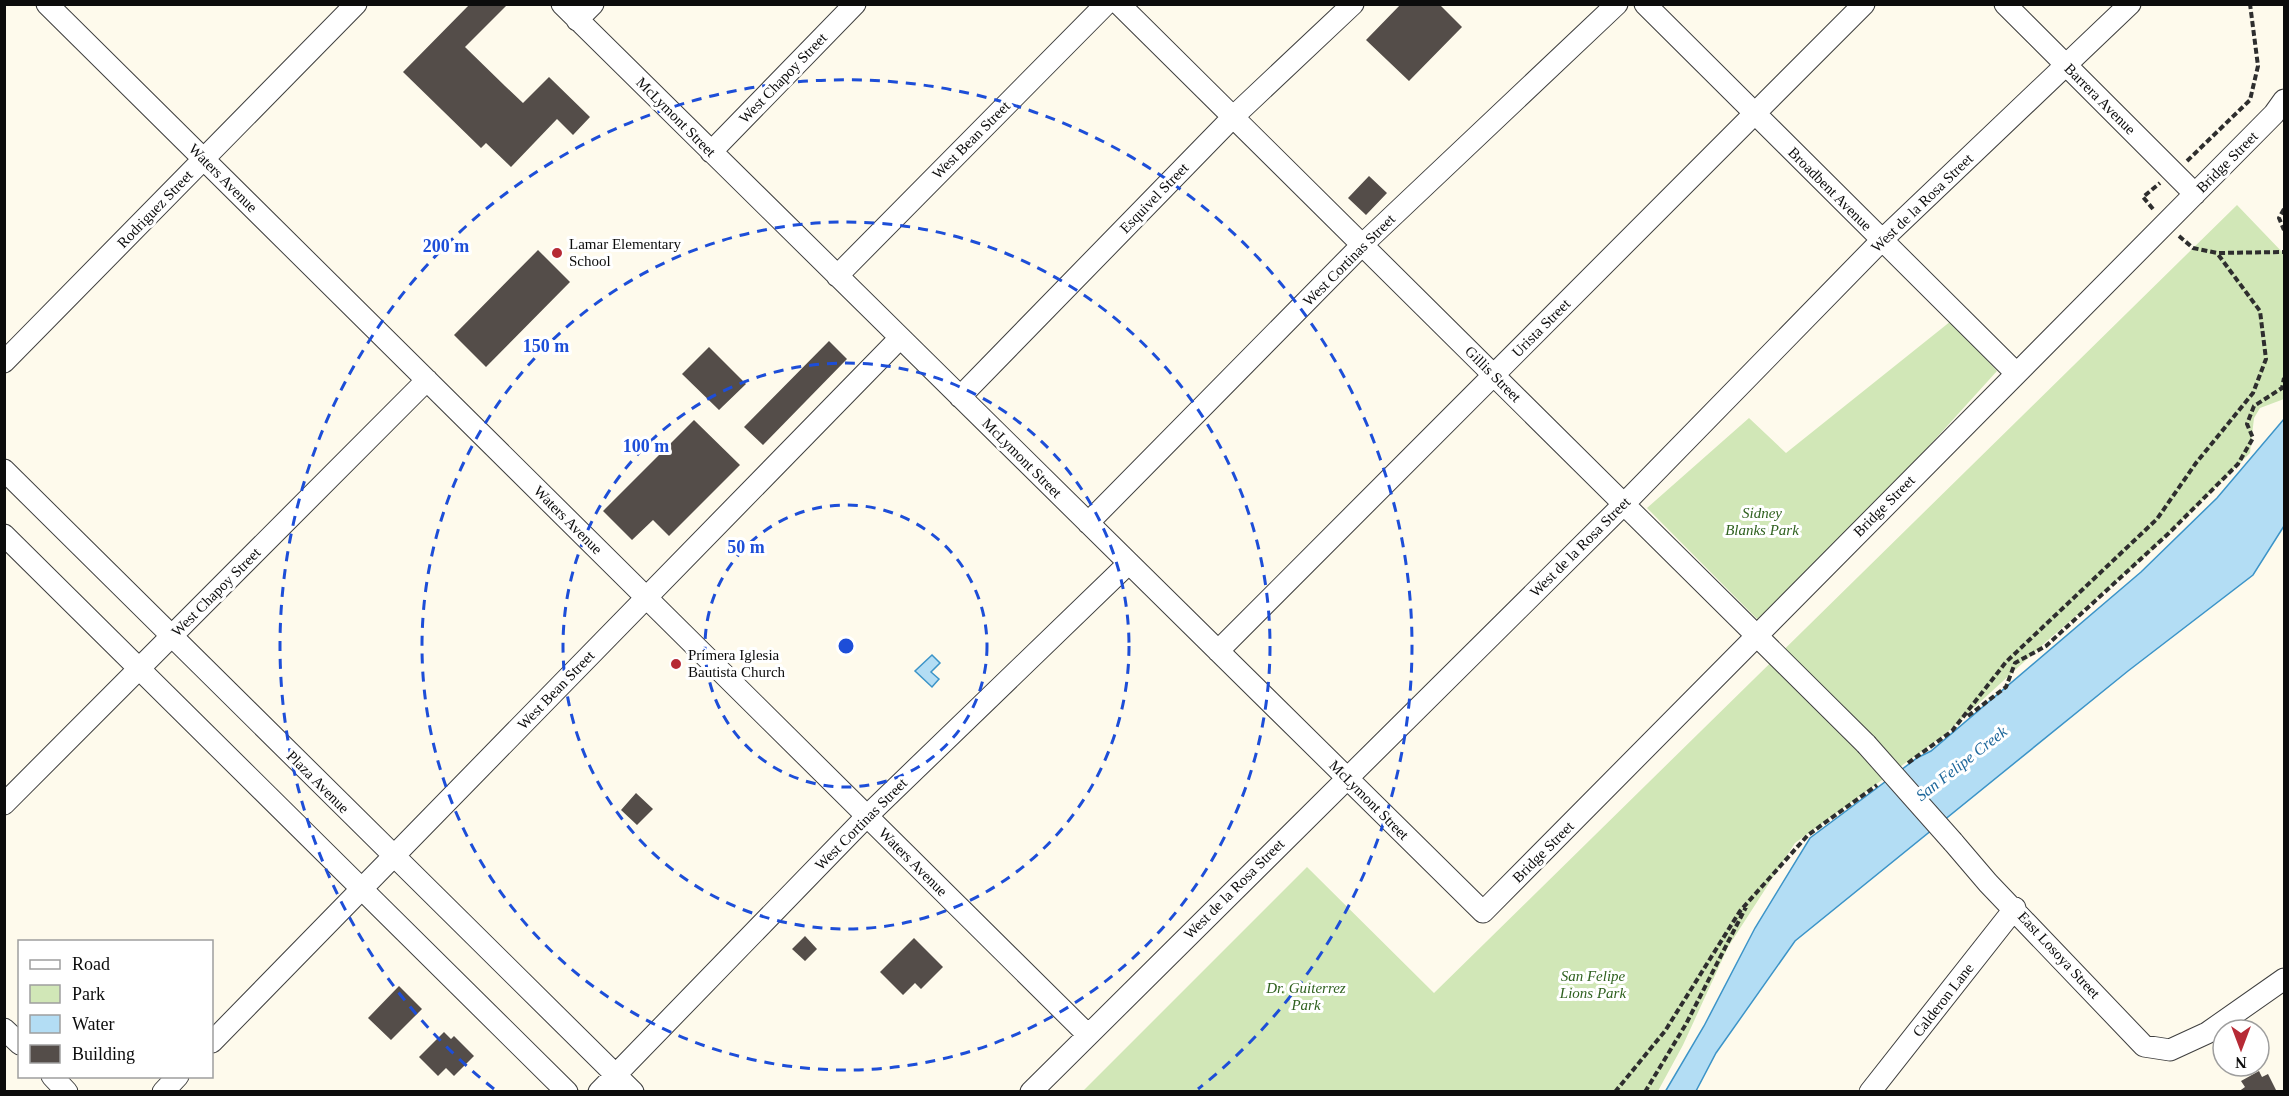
<svg xmlns="http://www.w3.org/2000/svg" width="2289" height="1096" font-family="'Times New Roman',serif">
<style>
.green{fill:#d1e7b7}
.water{fill:#b3ddf4;stroke:#3c94c8;stroke-width:1.5}
.building{fill:#544d49}
.lines{fill:none;stroke-linecap:round;stroke-linejoin:round}
.minor-casing{stroke:#3f3f3f;stroke-width:23}
.path{stroke:#2e2e2e;stroke-width:4;stroke-dasharray:6 3;stroke-linecap:butt}
.minor{stroke:#fff;stroke-width:21}
.minor-bridge-casing{stroke:#3f3f3f;stroke-width:23;stroke-linecap:butt}
.minor-bridge{stroke:#fff;stroke-width:21}
.ring{fill:none;stroke:#1d4ed8;stroke-width:3;stroke-dasharray:10 8}
.poi-dot{fill:#b62a35;stroke:#fff;stroke-width:2}
.labels{text-anchor:middle;stroke-width:6;stroke-linejoin:round;paint-order:stroke}
.street-label{font-size:15px;fill:#0c0c0c;stroke:#fff}
.poi-label{font-size:15px;fill:#0c0c0c;stroke:#fff;text-anchor:start}
.park-label{font-size:15px;font-style:italic;fill:#2f611f;stroke:#fff}
.water-label{font-size:16px;font-style:italic;fill:#1b6599;stroke:#fff}
.centre{fill:#1d4ed8;stroke:#fff;stroke-width:3}
.ring-label{font-size:18px;text-anchor:middle;font-weight:bold;fill:#1d4ed8;stroke:#fff;stroke-width:6;stroke-linejoin:round;paint-order:stroke}
</style>
<rect width="100%" height="100%" fill="#fefaec"/>
<path class="green" d="M 2237,205 L 2284,254 L 2284,399 L 2260,408 L 2254,418 L 2250,453 L 2151,551 L 2048,640 L 1944,735 L 1795,843 L 1728,947 L 1683,1045 L 1658,1091 L 1082,1092 L 1307,867 L 1434,993 Z
M 1951,321 L 1997,371 L 1765,627 L 1647,508 L 1749,418 L 1786,453 Z"/>
<path class="water" d="M 2284,419 L 2284,526 L 2253,575 L 2128,671 L 1795,941 L 1716,1053 L 1696,1091 L 1665,1092 L 1704,1026 L 1755,928 L 1810,838 L 1917,758 L 1931,751 L 2141,572 L 2217,498 Z
M 932,655 L 940,663 L 931,672 L 939,679 L 932,687 L 915,671 Z"/>
<path class="building" d="M 470,4 L 508,4 L 465,47 L 505,86 L 523,103 L 549,77 L 590,117 L 573,135 L 557,119 L 511,167 L 486,143 L 481,148 L 403,72 Z
M 1401,4 L 1439,4 L 1462,27 L 1409,81 L 1366,40 Z
M 1369,176 L 1387,193 L 1366,215 L 1348,198 Z
M 538,250 L 570,282 L 486,367 L 454,335 Z
M 829,341 L 847,359 L 763,445 L 744,427 Z
M 709,347 L 746,384 L 719,410 L 682,374 Z
M 694,420 L 740,465 L 669,536 L 653,520 L 632,540 L 603,511 Z
M 636,793 L 653,809 L 637,825 L 621,810 Z
M 805,936 L 817,949 L 805,961 L 792,949 Z
M 914,938 L 943,967 L 921,989 L 915,983 L 903,995 L 880,972 Z
M 399,986 L 422,1009 L 391,1040 L 368,1018 Z
M 444,1032 L 451,1039 L 454,1036 L 474,1056 L 454,1076 L 446,1068 L 438,1076 L 419,1057 Z
M 2259,1071 L 2262,1077 L 2268,1074 L 2277,1092 L 2238,1092 L 2245,1087 L 2241,1081 Z"/>
<g class="lines">
<defs>
<path id="minor" d="M 47,4 L 1088,1035
M 562,4 L 1483,912 L 2274,114 L 2284,100
M 1119,4 L 1866,744
M 1645,4 L 2016,373
M 2005,4 L 2195,194
M 577,20 L 593,4
M 711,152 L 855,4
M 837,276 L 1106,4
M 4,362 L 356,4
M 960,397 L 1233,117 L 1353,4
M 4,470 L 633,1092
M 1088,523 L 1362,245 L 1617,4
M 4,535 L 567,1092
M 1218,651 L 1864,4
M 4,804 L 427,380
M 1953,842 L 1988,883 L 2144,1046 L 2170,1050 L 2207,1033 L 2284,979
M 4,1029 L 20,1044
M 212,1042 L 900,338
M 52,1076 L 67,1092
M 163,1092 L 178,1076
M 599,1092 L 867,816 L 1129,563
M 1031,1092 L 1624,504 L 1882,240 L 2130,4
M 1870,1092 L 2015,908"/>
</defs>
<use href="#minor" class="minor-casing"/>
<path class="path" d="M 2187,161 L 2250,100 L 2258,66 L 2250,4
M 2153,209 L 2143,197 L 2160,183
M 2284,209 L 2279,218 L 2284,230
M 2179,236 L 2193,248 L 2217,253 L 2284,252
M 1968,716 L 2006,687 L 2015,663 L 2046,646 L 2169,533 L 2238,464 L 2253,438 L 2247,424 L 2254,406 L 2282,388 L 2284,378
M 1908,763 L 1952,731 L 2006,662 L 2157,519 L 2196,463 L 2253,393 L 2266,359 L 2260,311 L 2217,253
M 1615,1092 L 1665,1031 L 1740,911 L 1808,835 L 1877,785
M 1645,1092 L 1686,1024 L 1746,907"/>
<use href="#minor" class="minor"/>
<defs>
<path id="minor-bridge" d="M 1866,744 L 1953,842"/>
</defs>
<use href="#minor-bridge" class="minor-bridge-casing"/>
<use href="#minor-bridge" class="minor-bridge"/>
</g>
<g class="ring">
<circle cx="846" cy="646" r="141"/>
<circle cx="846" cy="646" r="283"/>
<circle cx="846" cy="646" r="424"/>
<path d="M494 1089A566 566 0 1 1 1198 1089"/>
</g>
<g class="poi-dot">
<circle cx="557" cy="253" r="6"/>
<circle cx="676" cy="664" r="6"/>
</g>
<g class="labels">
<g class="street-label">
<text transform="translate(783 78) rotate(-46)" y="5">West Chapoy Street</text>
<text transform="translate(2100 99) rotate(45)" y="5">Barrera Avenue</text>
<text transform="translate(676 117) rotate(45)" y="5">McLymont Street</text>
<text transform="translate(971 140) rotate(-45)" y="5">West Bean Street</text>
<text transform="translate(2227 162) rotate(-45)" y="5">Bridge Street</text>
<text transform="translate(223 178) rotate(45)" y="5">Waters Avenue</text>
<text transform="translate(1830 189) rotate(45)" y="5">Broadbent Avenue</text>
<text transform="translate(1154 198) rotate(-46)" y="5">Esquivel Street</text>
<text transform="translate(1922 203) rotate(-44)" y="5">West de la Rosa Street</text>
<text transform="translate(155 209) rotate(-46)" y="5">Rodriguez Street</text>
<text transform="translate(1349 260) rotate(-45)" y="5">West Cortinas Street</text>
<text transform="translate(1541 328) rotate(-45)" y="5">Urista Street</text>
<text transform="translate(1493 374) rotate(45)" y="5">Gillis Street</text>
<text transform="translate(1022 458) rotate(45)" y="5">McLymont Street</text>
<text transform="translate(1884 506) rotate(-45)" y="5">Bridge Street</text>
<text transform="translate(568 520) rotate(45)" y="5">Waters Avenue</text>
<text transform="translate(1580 547) rotate(-45)" y="5">West de la Rosa Street</text>
<text transform="translate(216 592) rotate(-45)" y="5">West Chapoy Street</text>
<text transform="translate(556 690) rotate(-46)" y="5">West Bean Street</text>
<text transform="translate(318 782) rotate(45)" y="5">Plaza Avenue</text>
<text transform="translate(1369 800) rotate(45)" y="5">McLymont Street</text>
<text transform="translate(861 824) rotate(-45)" y="5">West Cortinas Street</text>
<text transform="translate(1543 852) rotate(-45)" y="5">Bridge Street</text>
<text transform="translate(913 862) rotate(45)" y="5">Waters Avenue</text>
<text transform="translate(1234 889) rotate(-45)" y="5">West de la Rosa Street</text>
<text transform="translate(2059 955) rotate(47)" y="5">East Losoya Street</text>
<text transform="translate(1943 1000) rotate(-52)" y="5">Calderon Lane</text>
</g>
<g class="poi-label">
<text x="569" y="249">Lamar Elementary<tspan x="569" dy="17">School</tspan></text>
<text x="688" y="660">Primera Iglesia<tspan x="688" dy="17">Bautista Church</tspan></text>
</g>
<g class="park-label">
<text x="1762" y="518">Sidney<tspan x="1762" dy="17">Blanks Park</tspan></text>
<text x="1593" y="981">San Felipe<tspan x="1593" dy="17">Lions Park</tspan></text>
<text x="1306" y="993">Dr. Guiterrez<tspan x="1306" dy="17">Park</tspan></text>
</g>
<g class="water-label">
<text transform="translate(1961 763) rotate(-38)" y="6">San Felipe Creek</text>
</g>
</g>
<circle cx="846" cy="646" r="9" class="centre"/>
<g class="ring-label">
<text x="446" y="252">200 m</text>
<text x="546" y="352">150 m</text>
<text x="646" y="452">100 m</text>
<text x="746" y="553">50 m</text>
</g>
<rect width="2289" height="1096" fill="none" stroke="#0c0c0c" stroke-width="12"/>
<rect x="18" y="940" width="195" height="138" fill="#ffffff" stroke="#9e9e9e" stroke-width="1.5"/>
<rect x="30" y="960" width="30" height="9" fill="#ffffff" stroke="#9e9e9e" stroke-width="1.5"/>
<text x="72" y="970" font-size="18" fill="#0c0c0c">Road</text>
<rect x="30" y="985" width="30" height="18" fill="#d1e7b7" stroke="#9e9e9e" stroke-width="1.5"/>
<text x="72" y="1000" font-size="18" fill="#0c0c0c">Park</text>
<rect x="30" y="1015" width="30" height="18" fill="#b3ddf4" stroke="#9e9e9e" stroke-width="1.5"/>
<text x="72" y="1030" font-size="18" fill="#0c0c0c">Water</text>
<rect x="30" y="1045" width="30" height="18" fill="#544d49" stroke="#9e9e9e" stroke-width="1.5"/>
<text x="72" y="1060" font-size="18" fill="#0c0c0c">Building</text>
<g transform="translate(2241 1048) rotate(180)"><circle r="28" fill="#ffffff" stroke="#9e9e9e" stroke-width="1.5"/>
<path d="M0-4.5L10 22L0 15L-10 22Z" fill="#b62a35"/>
<text y="-9" font-size="16" font-weight="bold" text-anchor="middle" fill="#0c0c0c">N</text>
</g>
</svg>
